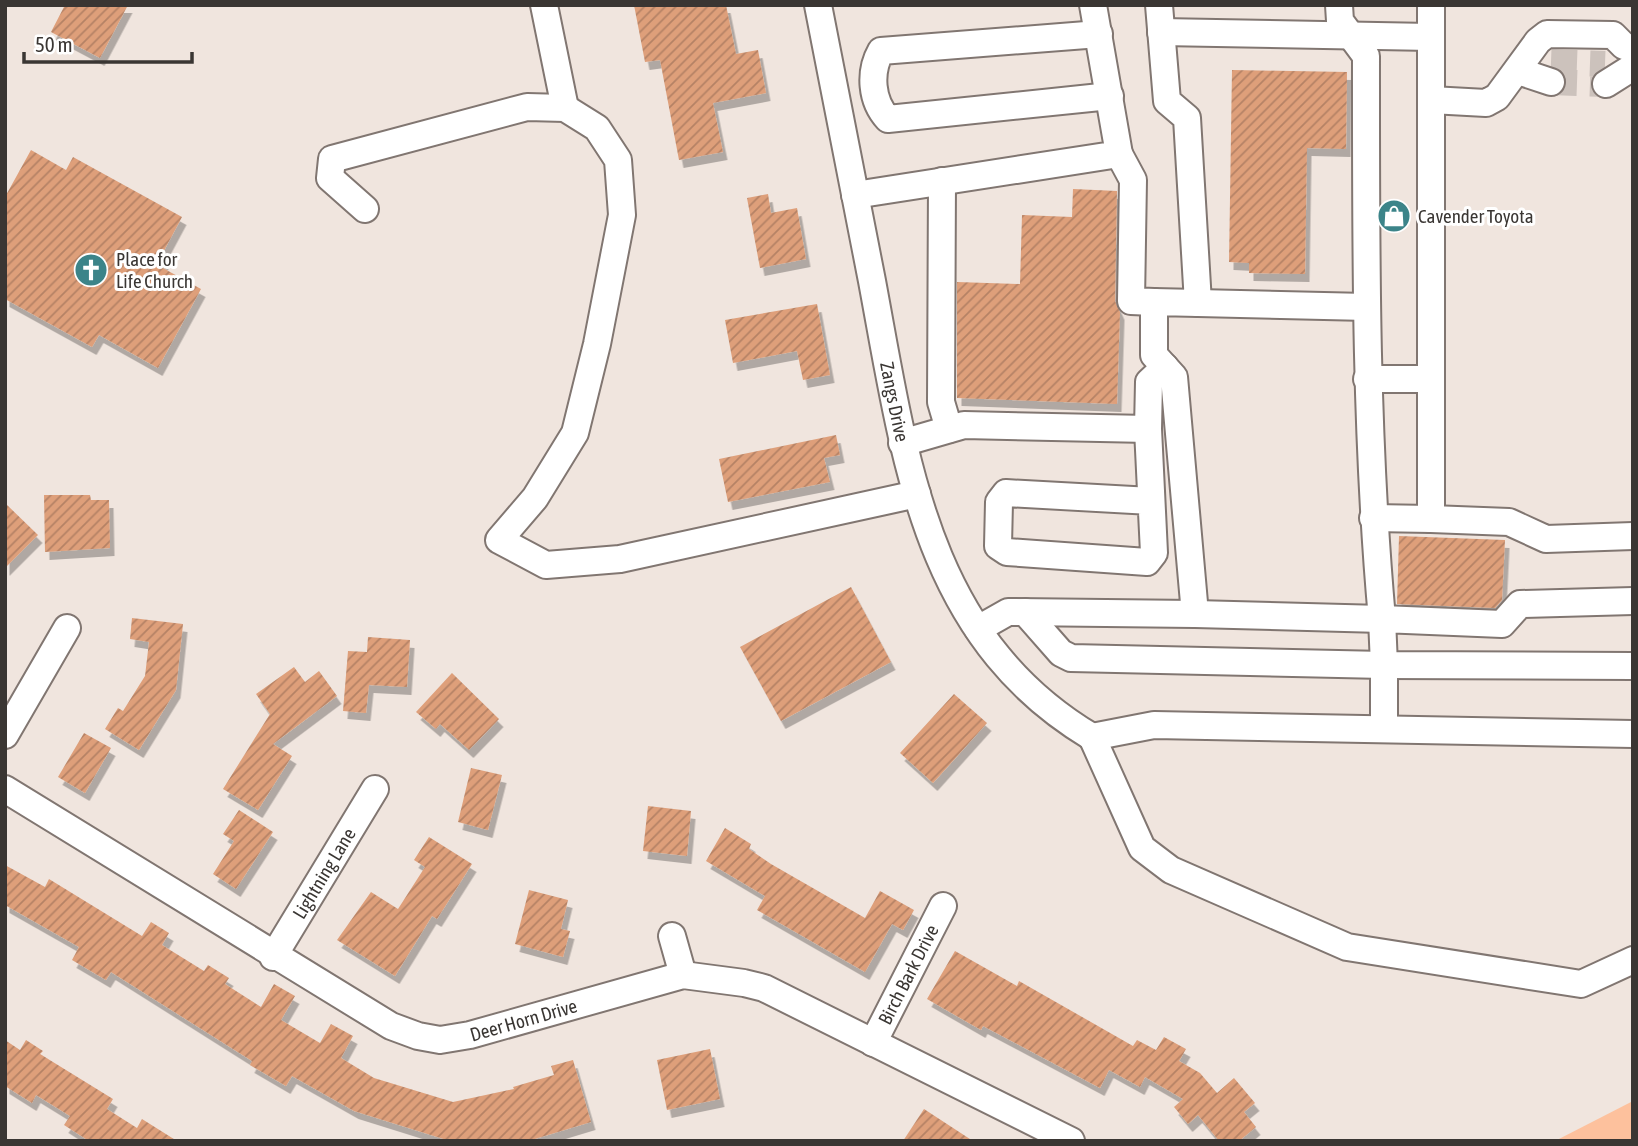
<svg xmlns="http://www.w3.org/2000/svg" width="1638" height="1146" font-family="'Asap Condensed',sans-serif">
<style>
.green{fill:#fdc19d}
.building{fill:url(#building-hatch);filter:url(#shadow)}
.lines{fill:none;stroke-linecap:round;stroke-linejoin:round}
.minor-tunnel{stroke:#ccc2bc;stroke-width:26;stroke-dasharray:26 13;stroke-linecap:butt}
.minor-casing{stroke:#817671;stroke-width:30}
.minor{stroke:#fff;stroke-width:26}
.labels{text-anchor:middle;stroke-width:6;stroke-linejoin:round;paint-order:stroke}
.poi-label{font-size:19px;fill:#3a3633;stroke:#fff;text-anchor:start}
.street-label{font-size:19px;fill:#3a3633;stroke:#fff}
</style>
<defs>
<pattern id="building-hatch" width="6" height="6" patternUnits="userSpaceOnUse" patternTransform="scale(1.75)"><rect width="6" height="6" fill="#de9f7a"/><path d="M-1 1l2-2M0 6l6-6M5 7l2-2" fill="none" stroke="#b58265"/></pattern>
<filter id="shadow"><feDropShadow dx="4.5" dy="8" stdDeviation="0" flood-color="#0004"/></filter>
</defs>
<rect width="100%" height="100%" fill="#f0e5de"/>
<path class="green" d="M 1633,1101 L 1633,1141 L 1555,1141 Z"/>
<path class="building" d="M 65,5 L 128,5 L 100,58 L 51,32 Z
M 634,5 L 726,5 L 736,54 L 758,50 L 766,93 L 713,103 L 723,152 L 679,160 L 660,60 L 645,62 Z
M 1232,70 L 1347,72 L 1346,149 L 1307,148 L 1305,274 L 1249,273 L 1249,263 L 1229,262 Z
M 31,150 L 66,170 L 73,157 L 182,217 L 160,258 L 164,261 L 161,267 L 201,289 L 158,368 L 99,335 L 92,347 L 5,299 L 5,197 Z
M 1073,189 L 1117,191 L 1115,301 L 1120,312 L 1117,404 L 957,398 L 957,282 L 1020,284 L 1022,215 L 1072,217 Z
M 768,194 L 771,213 L 797,208 L 806,259 L 760,268 L 747,198 Z
M 817,304 L 830,375 L 803,380 L 797,351 L 733,363 L 725,320 Z
M 836,435 L 840,455 L 824,458 L 830,482 L 728,502 L 719,459 Z
M 44,495 L 90,495 L 91,500 L 109,500 L 110,548 L 45,552 Z
M 5,503 L 38,535 L 5,568 Z
M 1399,536 L 1505,540 L 1502,600 L 1495,608 L 1397,604 Z
M 851,587 L 891,662 L 781,721 L 740,647 Z
M 132,618 L 183,624 L 176,690 L 139,750 L 105,729 L 118,708 L 123,711 L 145,676 L 149,642 L 130,639 Z
M 368,637 L 410,640 L 407,687 L 369,685 L 366,713 L 343,711 L 348,651 L 367,652 Z
M 294,667 L 305,682 L 319,671 L 337,696 L 273,744 L 292,756 L 258,810 L 223,789 L 270,714 L 256,694 Z
M 452,673 L 499,719 L 469,750 L 440,724 L 436,729 L 416,712 Z
M 954,694 L 987,723 L 933,783 L 900,753 Z
M 84,733 L 111,748 L 85,793 L 58,777 Z
M 471,768 L 502,775 L 488,830 L 458,822 Z
M 648,806 L 691,811 L 687,856 L 643,851 Z
M 239,810 L 273,832 L 236,889 L 213,874 L 234,841 L 223,834 Z
M 725,828 L 751,844 L 749,849 L 771,864 L 865,918 L 880,891 L 914,910 L 903,930 L 892,924 L 865,972 L 757,910 L 765,896 L 706,861 Z
M 429,837 L 472,864 L 437,919 L 432,916 L 395,976 L 337,940 L 371,892 L 398,909 L 425,867 L 414,860 Z
M 5,865 L 45,887 L 49,879 L 142,936 L 151,922 L 169,933 L 162,945 L 204,971 L 208,965 L 229,978 L 225,984 L 261,1007 L 274,984 L 295,996 L 281,1020 L 320,1043 L 331,1024 L 353,1036 L 341,1058 L 374,1078 L 453,1102 L 514,1089 L 513,1087 L 554,1075 L 551,1066 L 573,1060 L 591,1122 L 528,1141 L 450,1141 L 354,1111 L 292,1076 L 286,1086 L 250,1065 L 252,1061 L 111,972 L 106,980 L 72,960 L 79,947 L 5,905 Z
M 529,890 L 568,900 L 561,929 L 570,931 L 563,957 L 515,944 Z
M 955,951 L 1017,986 L 1019,981 L 1133,1046 L 1137,1040 L 1156,1050 L 1164,1037 L 1186,1049 L 1179,1061 L 1200,1073 L 1217,1093 L 1234,1078 L 1255,1103 L 1244,1112 L 1256,1127 L 1239,1141 L 1219,1141 L 1198,1115 L 1188,1124 L 1174,1107 L 1183,1099 L 1145,1077 L 1140,1087 L 1109,1070 L 1100,1088 L 983,1026 L 981,1030 L 927,999 Z
M 5,1040 L 20,1050 L 26,1040 L 43,1051 L 40,1054 L 113,1099 L 107,1109 L 137,1128 L 142,1119 L 177,1141 L 89,1141 L 64,1125 L 70,1116 L 36,1095 L 32,1103 L 5,1086 Z
M 710,1049 L 720,1099 L 667,1110 L 657,1060 Z
M 924,1109 L 973,1141 L 903,1141 Z"/>
<g class="lines">
<path class="minor-tunnel" d="M 1551,62 L 1605,64
M 1551,82 L 1606,84"/>
<defs>
<g id="minor">
<path d="M 544,5 L 565,108"/>
<path id="s1" d="M 818,5 C 836,97 854,189 872,281 C 905,457 924,637 1092,737"/>
<path d="M 1161,32 L 1431,37"/>
<path d="M 1099,34 L 881,51 C 869,72 871,101 888,119 L 1110,96"/>
<path d="M 1518,71 L 1551,82"/>
<path d="M 1606,84 L 1633,67"/>
<path d="M 1431,100 L 1486,103 L 1497,97 L 1538,41 L 1547,34 L 1613,35 L 1624,46 L 1633,48"/>
<path d="M 1119,154 L 1133,180 L 1131,301 L 1154,302"/>
<path d="M 942,181 L 941,402 L 949,429"/>
<path d="M 855,195 L 1119,154 L 1093,5"/>
<path d="M 365,209 L 330,178 L 332,159 L 527,107 L 565,108 L 597,128 L 618,160 L 622,215 L 597,344 L 575,433 L 535,498 L 499,540 L 546,565 L 620,559 L 917,494"/>
<path d="M 1198,303 L 1367,307"/>
<path d="M 1367,379 L 1431,379"/>
<path d="M 1148,429 L 1154,553 L 1147,562 L 1007,552 L 998,546 L 999,502 L 1006,493 L 1151,501"/>
<path d="M 902,443 L 964,425 L 1148,429 L 1149,382 L 1165,367"/>
<path d="M 1373,518 L 1431,519 L 1431,5"/>
<path d="M 1431,519 L 1509,522 L 1546,539 L 1633,536"/>
<path d="M 1633,601 L 1520,604 L 1502,624 L 1382,619 L 1384,665 L 1633,666"/>
<path d="M 1025,612 L 1061,653 L 1071,658 L 1384,665 L 1384,729"/>
<path d="M 1195,614 L 1382,619 C 1365,431 1366,244 1366,56 L 1340,21 L 1339,5"/>
<path d="M 978,629 L 1008,612 L 1195,614 L 1174,377 L 1154,355 L 1154,302 L 1198,303 L 1187,118 L 1167,101 L 1159,5"/>
<path d="M 5,735 L 67,628"/>
<path d="M 1092,737 L 1142,848 L 1171,870 L 1347,947 L 1581,984 L 1633,960"/>
<path d="M 1092,737 L 1154,725 L 1633,734"/>
<path id="s2" d="M 5,789 L 391,1026 L 418,1036 L 440,1040 L 470,1035 L 683,975 L 744,983 L 764,988 L 1071,1141"/>
<path d="M 672,936 L 683,975"/>
<path id="s3" d="M 273,957 L 375,789"/>
<path id="s4" d="M 873,1043 L 943,906"/>
</g>
</defs>
<use href="#minor" class="minor-casing"/>
<use href="#minor" class="minor"/>
</g>
<defs>
<symbol id="shop-disc" viewBox="-11 -11 22 22"><circle r="9.5" fill="#3c8489" stroke="#fff"/><path d="M-5-2.5h2.3a2.7 3.5 0 0 1 5.4 0H5L5.5 6h-11ZM-1.5-2.5h3a1.5 2.3 0 0 0-3 0Z" fill="#fff"/></symbol>
<symbol id="church-disc" viewBox="-11 -11 22 22"><circle r="9.5" fill="#3c8489" stroke="#fff"/><path d="M-1.2-6h2.4v3.5h3.3v2.4h-3.3V6h-2.4V-.1h-3.3v-2.4h3.3Z" fill="#fff"/></symbol>
</defs>
<g fill-rule="evenodd">
<use href="#shop-disc" x="1375" y="197" width="38" height="38"/>
<use href="#church-disc" x="72" y="251" width="38" height="38"/>
</g>
<g class="labels">
<g class="poi-label">
<text x="1418" y="223">Cavender Toyota</text>
<text x="116" y="266">Place for<tspan x="116" dy="22">Life Church</tspan></text>
</g>
<g class="street-label">
<text dy="7" stroke="none"><textPath href="#s1" startOffset="404">Zangs Drive</textPath></text>
<text dy="7" stroke="none"><textPath href="#s3" startOffset="98">Lightning Lane</textPath></text>
<text dy="7" stroke="none"><textPath href="#s4" startOffset="77">Birch Bark Drive</textPath></text>
<text dy="7" stroke="none"><textPath href="#s2" startOffset="590">Deer Horn Drive</textPath></text>
</g>
</g>
<rect width="1638" height="1146" fill="none" stroke="#3a3633" stroke-width="14"/>
<path d="M24 52v10h168v-10" fill="none" stroke="#3a3633" stroke-width="3.5"/>
<text x="35" y="52" font-size="21" fill="#3a3633" stroke="#ffffff" stroke-width="5" paint-order="stroke">50 m</text>
</svg>
